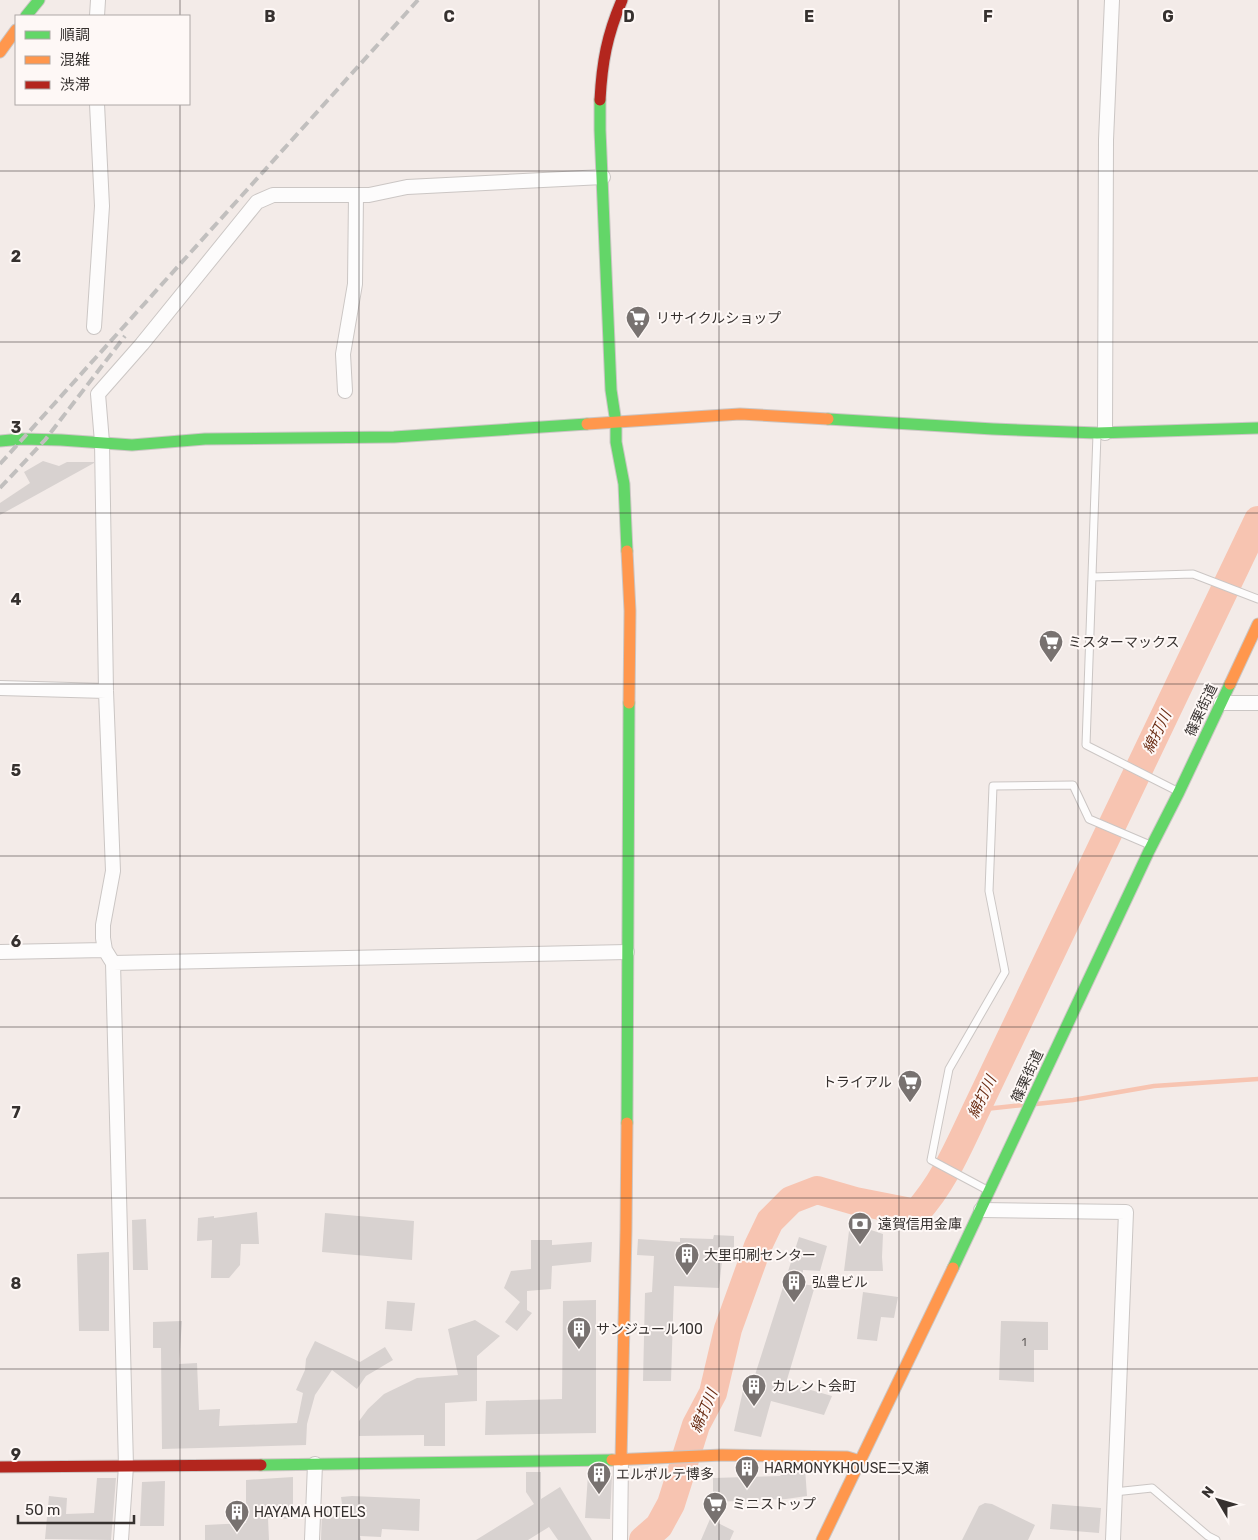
<svg xmlns="http://www.w3.org/2000/svg" width="1258" height="1540" font-family="Rubik,'Noto Sans JP',sans-serif">
<style>
.lines{fill:none;stroke-linecap:round;stroke-linejoin:round}
.stream{stroke:#f7c4b1;stroke-width:4.5}
.river{stroke:#f7c4b1;stroke-width:28}
.building{fill:#d8d2d0}
.lane-casing{stroke:#cbc6c4;stroke-width:9}
.street-casing{stroke:#cbc6c4;stroke-width:16}
.fast-casing{stroke:#cbc6c4;stroke-width:13}
.slow-casing{stroke:#cbc6c4;stroke-width:13}
.jam-casing{stroke:#cbc6c4;stroke-width:13}
.lane{stroke:#fdfcfc;stroke-width:7}
.street{stroke:#fdfcfc;stroke-width:14}
.fast{stroke:#63d668;stroke-width:11}
.slow{stroke:#ff974d;stroke-width:11}
.jam{stroke:#b3261e;stroke-width:11}
.rail{stroke:#c1bfbe;stroke-width:4;stroke-dasharray:10 5;stroke-linecap:butt}
.grid{fill:none;stroke:#36312f;stroke-width:1;stroke-opacity:0.55}
.labels{text-anchor:middle;stroke-width:4;stroke-linejoin:round;paint-order:stroke}
.number-label{font-size:11px;fill:#5f5a58}
.poi-label{font-size:14px;fill:#36312f;stroke:#fef8f6;text-anchor:start}
.street-label{font-size:14px;fill:#36312f;stroke:#fef8f6}
.water-label{font-size:15px;font-style:italic;fill:#6a2c13;stroke:#fef8f6}
.grid-label{font-size:16px;text-anchor:middle;font-weight:bold;fill:#36312f;stroke:#fef8f6;stroke-width:4;stroke-linejoin:round;paint-order:stroke}
</style>
<rect width="100%" height="100%" fill="#f3ebe8"/>
<g class="lines">
<path class="stream" d="M 1036,1104 L 1073,1100 L 1154,1086 L 1258,1079
M 976,1110 L 1023,1105"/>
<path class="river" d="M 643,1540 L 659,1526 L 671,1504 L 696,1425 L 713,1393 L 728,1329 L 758,1246 L 770,1221 L 791,1200 L 817,1190 L 855,1201 L 916,1213 C 943,1184 959,1146 976,1110 L 1258,520"/>
</g>
<path class="building" d="M 43,461 L 59,466 L 67,462 L 94,462 L 94,463 L 0,515 L 0,503 L 30,483 L 24,472 Z
M 257,1212 L 259,1244 L 241,1244 L 240,1265 L 229,1278 L 211,1278 L 212,1240 L 197,1241 L 198,1218 L 214,1216 L 214,1218 Z
M 325,1213 L 414,1221 L 412,1260 L 322,1252 Z
M 146,1219 L 148,1270 L 133,1270 L 132,1220 Z
M 850,1223 L 883,1234 L 882,1257 L 883,1271 L 844,1271 Z
M 714,1235 L 734,1236 L 734,1254 L 730,1254 L 729,1261 L 722,1261 L 719,1288 L 674,1286 L 671,1381 L 643,1381 L 645,1293 L 652,1292 L 654,1256 L 637,1255 L 638,1239 L 680,1242 L 680,1238 L 713,1239 Z
M 799,1237 L 827,1246 L 820,1271 L 803,1270 L 802,1284 L 815,1286 L 786,1383 L 832,1396 L 824,1415 L 771,1401 L 761,1437 L 734,1431 L 746,1377 L 754,1378 Z
M 531,1240 L 552,1240 L 552,1245 L 592,1242 L 591,1262 L 552,1266 L 551,1289 L 527,1291 L 527,1310 L 532,1313 L 517,1331 L 505,1322 L 520,1302 L 504,1288 L 511,1271 L 531,1269 Z
M 109,1252 L 109,1331 L 79,1331 L 77,1254 Z
M 863,1292 L 898,1297 L 894,1318 L 881,1317 L 877,1341 L 857,1339 Z
M 596,1300 L 596,1433 L 485,1435 L 486,1401 L 562,1399 L 563,1301 Z
M 387,1301 L 415,1303 L 412,1331 L 385,1329 Z
M 475,1320 L 500,1336 L 477,1356 L 477,1401 L 445,1403 L 445,1446 L 424,1446 L 424,1435 L 359,1436 L 359,1421 L 368,1409 L 384,1394 L 417,1378 L 458,1375 L 448,1329 Z
M 182,1321 L 179,1364 L 197,1363 L 199,1410 L 220,1409 L 219,1426 L 297,1423 L 303,1393 L 296,1390 L 305,1370 L 306,1359 L 315,1341 L 360,1362 L 385,1347 L 393,1360 L 366,1376 L 357,1389 L 332,1370 L 315,1395 L 307,1424 L 306,1445 L 162,1449 L 161,1348 L 153,1348 L 153,1322 Z
M 1001,1321 L 1048,1322 L 1048,1350 L 1034,1350 L 1034,1382 L 999,1380 Z
M 788,1468 L 805,1468 L 807,1496 L 786,1499 L 713,1502 L 713,1478 L 780,1476 Z
M 526,1472 L 541,1472 L 541,1499 L 560,1487 L 592,1540 L 558,1540 L 549,1527 L 528,1540 L 476,1540 L 534,1504 L 526,1492 Z
M 588,1475 L 612,1476 L 610,1519 L 585,1518 Z
M 293,1477 L 293,1519 L 268,1518 L 269,1540 L 205,1540 L 205,1525 L 246,1523 L 246,1480 Z
M 97,1478 L 116,1478 L 111,1540 L 45,1539 L 49,1496 L 67,1498 L 66,1514 L 94,1513 Z
M 165,1481 L 164,1526 L 140,1526 L 142,1482 Z
M 352,1496 L 420,1499 L 419,1531 L 382,1529 L 381,1537 L 360,1536 L 361,1540 L 321,1540 L 322,1508 L 342,1504 L 341,1497 Z
M 985,1503 L 992,1504 L 1035,1525 L 1028,1540 L 962,1540 L 979,1506 Z
M 1052,1504 L 1101,1508 L 1099,1533 L 1050,1529 Z
M 710,1519 L 734,1531 L 730,1540 L 701,1540 Z"/>
<g class="lines">
<defs>
<path id="lane" d="M 1097,434 L 1086,745 L 1179,792
M 1092,577 L 1193,574 L 1258,599
M 989,1191 L 931,1160 L 949,1069 L 1005,972 L 989,891 L 993,786 L 1073,785 L 1089,819 L 1150,845
M 1114,1492 L 1152,1488 L 1208,1536 L 1216,1540"/>
<path id="street" d="M 97,16 L 98,0
M 94,327 L 102,206 L 97,104
M 345,391 L 343,354 L 355,284 L 356,195
M 1105,433 L 1106,140 L 1112,0
M 0,688 L 106,691
M 1221,703 L 1258,703
M 0,952 L 105,950
M 113,963 L 627,952
M 981,1210 L 1126,1212 L 1113,1540
M 121,1540 L 126,1466 L 113,963 L 105,950 L 103,938 L 103,925 L 113,871 L 106,691 L 102,442 L 98,394 L 142,344 L 257,202 L 273,195 L 369,195 L 407,187 L 603,177
M 312,1540 L 315,1464
M 620,1540 L 621,1460"/>
<path id="fast" d="M 26,16 L 39,0
M 600,100 L 600,130 L 611,390 L 616,423 L 616,442 L 624,484 L 627,551
M 828,419 L 993,429 L 1097,433 L 1258,428
M 0,441 L 22,439 L 61,440 L 132,445 L 205,439 L 394,437 L 587,424
M 627,1123 L 629,703
M 953,1268 L 1149,851 L 1179,792 L 1230,684
M 261,1465 L 612,1460"/>
<path id="slow" d="M 0,52 L 16,30
M 587,424 L 740,414 L 828,419
M 627,551 L 630,611 L 629,703
M 1230,684 L 1258,624
M 612,1460 L 722,1455 L 847,1457 L 860,1461
M 621,1460 L 626,1230 L 627,1123
M 822,1540 L 953,1268"/>
<path id="jam" d="M 600,100 C 602,62 607,35 622,0
M 0,1467 L 261,1465"/>
</defs>
<use href="#lane" class="lane-casing"/>
<use href="#street" class="street-casing"/>
<use href="#fast" class="fast-casing"/>
<use href="#slow" class="slow-casing"/>
<use href="#jam" class="jam-casing"/>
<use href="#lane" class="lane"/>
<use href="#street" class="street"/>
<use href="#fast" class="fast"/>
<use href="#slow" class="slow"/>
<use href="#jam" class="jam"/>
<path class="rail" d="M 0,464 L 418,0
M 0,488 L 45,440 L 125,336"/>
</g>
<path class="grid" d="M 180,0 L 180,16M 359,0 L 359,1540M 539,0 L 539,1540M 719,0 L 719,1540M 899,0 L 899,1540M 1078,0 L 1078,1540M 180,104 L 180,1540M 0,171 L 1258,171M 0,342 L 1258,342M 0,513 L 1258,513M 0,684 L 1258,684M 0,856 L 1258,856M 0,1027 L 1258,1027M 0,1198 L 1258,1198M 0,1369 L 1258,1369"/>
<defs>
<symbol id="supermarket-pin" viewBox="-11 -11 22 30"><path d="M0 17L-7.5 6A9.5 9.5 0 1 1 7.5 6Z" fill="#787270" stroke="#fef8f6"/><path d="M-6-5.5h2.5l.6 2H6L4.5 2H-2.5L-4.4-4H-6ZM-1.5 3.2a1.3 1.3 0 1 0 .1 0ZM3 3.2a1.3 1.3 0 1 0 .1 0Z" fill="#fff"/></symbol>
<symbol id="bank-pin" viewBox="-11 -11 22 30"><path d="M0 17L-7.5 6A9.5 9.5 0 1 1 7.5 6Z" fill="#787270" stroke="#fef8f6"/><path d="M-6-4H6V4H-6ZM0-2.3a2.3 2.3 0 1 0 0 4.6a2.3 2.3 0 1 0 0-4.6Z" fill="#fff"/></symbol>
<symbol id="building-pin" viewBox="-11 -11 22 30"><path d="M0 17L-7.5 6A9.5 9.5 0 1 1 7.5 6Z" fill="#787270" stroke="#fef8f6"/><path d="M-4-6H4V6H1V3H-1V6H-4ZM-2.5-4.3h1.7v1.8h-1.7ZM.8-4.3h1.7v1.8H.8ZM-2.5-1h1.7V.8h-1.7ZM.8-1h1.7V.8H.8Z" fill="#fff"/></symbol>
</defs>
<g fill-rule="evenodd">
<use href="#supermarket-pin" x="624" y="304" width="28" height="38"/>
<use href="#supermarket-pin" x="1037" y="628" width="28" height="38"/>
<use href="#supermarket-pin" x="896" y="1068" width="28" height="38"/>
<use href="#bank-pin" x="846" y="1210" width="28" height="38"/>
<use href="#building-pin" x="673" y="1241" width="28" height="38"/>
<use href="#building-pin" x="780" y="1268" width="28" height="38"/>
<use href="#building-pin" x="565" y="1315" width="28" height="38"/>
<use href="#building-pin" x="740" y="1372" width="28" height="38"/>
<use href="#building-pin" x="733" y="1454" width="28" height="38"/>
<use href="#building-pin" x="585" y="1460" width="28" height="38"/>
<use href="#supermarket-pin" x="701" y="1490" width="28" height="38"/>
<use href="#building-pin" x="223" y="1498" width="28" height="38"/>
</g>
<g class="labels">
<g class="number-label">
<text x="1024" y="1346">1</text>
</g>
<g class="poi-label">
<text x="656" y="323">リサイクルショップ</text>
<text x="1068" y="647">ミスターマックス</text>
<text x="892" y="1087" text-anchor="end">トライアル</text>
<text x="878" y="1229">遠賀信用金庫</text>
<text x="704" y="1260">大里印刷センター</text>
<text x="812" y="1287">弘豊ビル</text>
<text x="596" y="1334">サンジュール100</text>
<text x="772" y="1391">カレント会町</text>
<text x="764" y="1473">HARMONYKHOUSE二又瀬</text>
<text x="616" y="1479">エルポルテ博多</text>
<text x="732" y="1509">ミニストップ</text>
<text x="254" y="1517">HAYAMA HOTELS</text>
</g>
<g class="street-label">
<text transform="translate(1201 710) rotate(-65)" y="5">篠栗街道</text>
<text transform="translate(1027 1076) rotate(-65)" y="5">篠栗街道</text>
</g>
<g class="water-label">
<text transform="translate(1157 732) rotate(-64)" y="5">綿打川</text>
<text transform="translate(982 1097) rotate(-64)" y="5">綿打川</text>
<text transform="translate(704 1411) rotate(-67)" y="5">綿打川</text>
</g>
</g>
<g class="grid-label">
<text x="270" y="22">B</text>
<text x="449" y="22">C</text>
<text x="629" y="22">D</text>
<text x="809" y="22">E</text>
<text x="988" y="22">F</text>
<text x="1168" y="22">G</text>
<text x="16" y="262">2</text>
<text x="16" y="433">3</text>
<text x="16" y="605">4</text>
<text x="16" y="776">5</text>
<text x="16" y="947">6</text>
<text x="16" y="1118">7</text>
<text x="16" y="1289">8</text>
<text x="16" y="1460">9</text>
</g>
<rect x="15" y="15" width="175" height="90" fill="#fef8f6" stroke="#aea8a6"/>
<rect x="25" y="31" width="25" height="8" fill="#63d668" stroke="#aea8a6"/>
<text x="60" y="40" font-size="15" fill="#36312f">順調</text>
<rect x="25" y="56" width="25" height="8" fill="#ff974d" stroke="#aea8a6"/>
<text x="60" y="65" font-size="15" fill="#36312f">混雑</text>
<rect x="25" y="81" width="25" height="8" fill="#b3261e" stroke="#aea8a6"/>
<text x="60" y="90" font-size="15" fill="#36312f">渋滞</text>
<g transform="translate(1218 1500) rotate(308)" stroke="#fef8f6" stroke-width="4" paint-order="stroke">
<path d="M0-4L9 19L0 12L-9 19Z" fill="#36312f"/>
<text y="-8" font-size="14" font-weight="bold" text-anchor="middle" fill="#36312f">N</text>
</g>
<path d="M18 1515v8h116v-8" fill="none" stroke="#36312f" stroke-width="2.5"/>
<text x="25" y="1515" font-size="15" fill="#36312f" stroke="#fef8f6" stroke-width="4" paint-order="stroke">50 m</text>
</svg>
